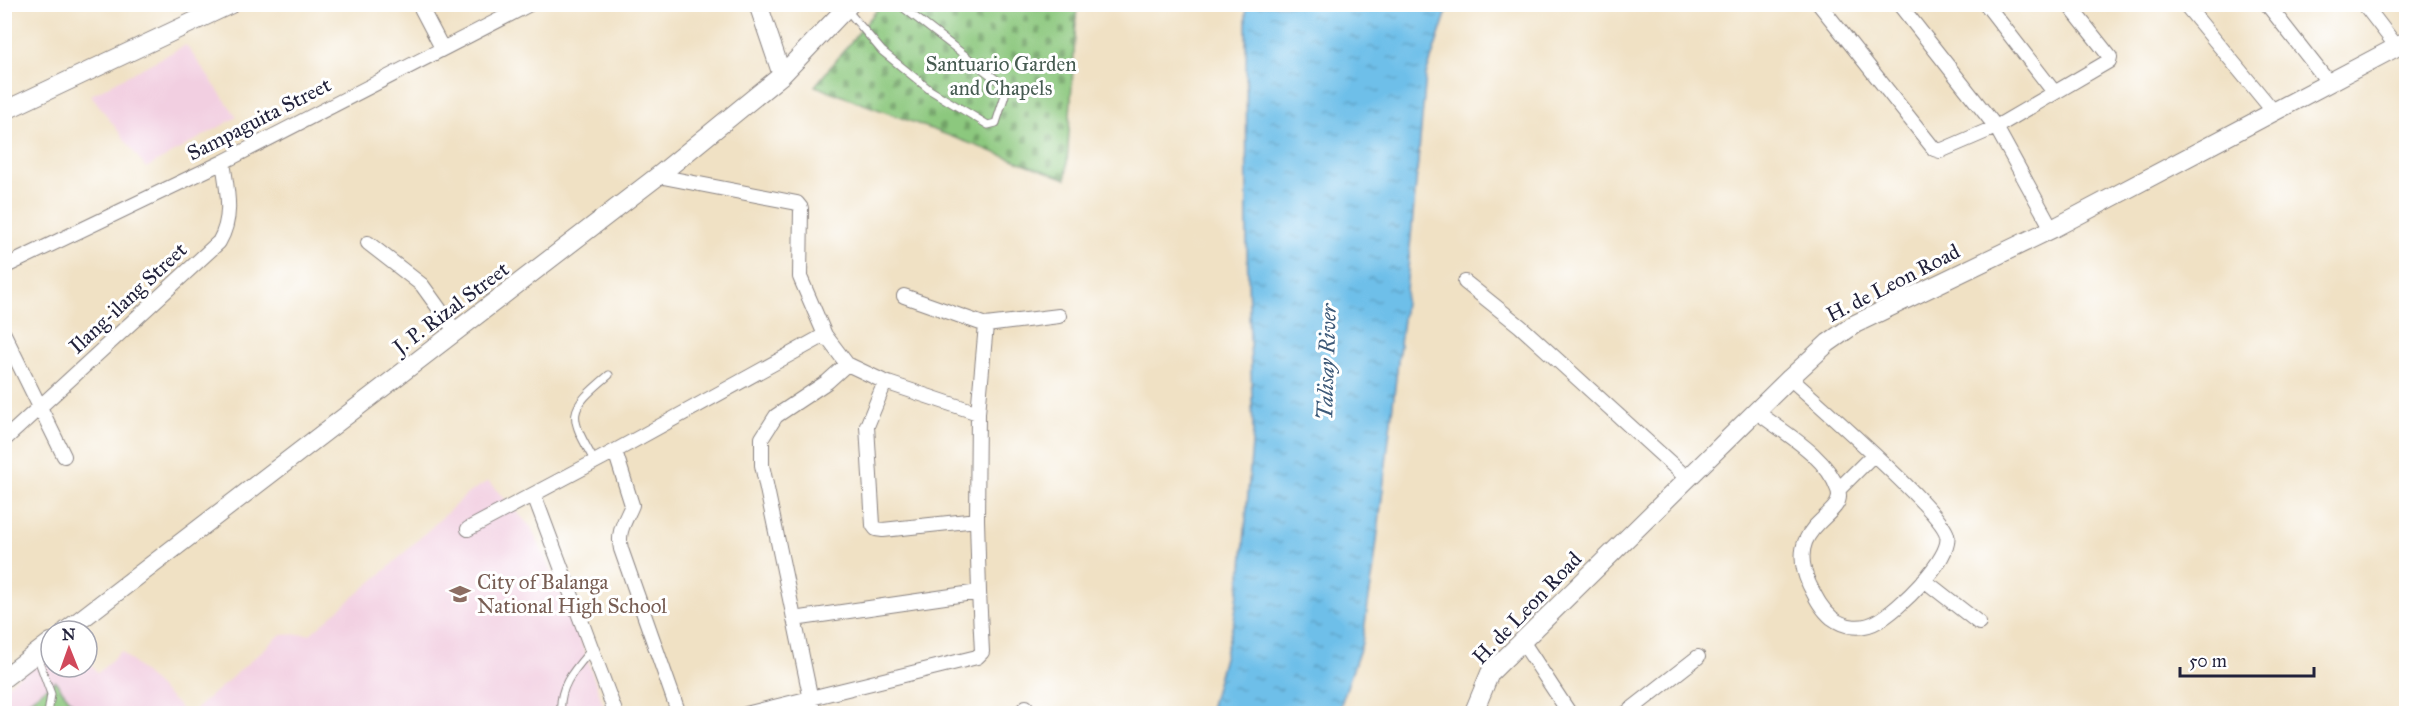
<svg xmlns="http://www.w3.org/2000/svg" width="2411" height="718" font-family="'IM FELL Great Primer',serif">
<style>
.built{fill:#f2cfe1}
.green{fill:#8cc87e;stroke:#57755c;stroke-width:1.5}
.cemetery{fill:url(#cemetery-stones);stroke:#57755c;stroke-width:1.5}
.water{fill:url(#water-ripples);stroke:#487092;stroke-width:1.5}
.lines{fill:none;stroke-linecap:round;stroke-linejoin:round}
.service-casing{stroke:#898280;stroke-width:9}
.minor-casing{stroke:#898280;stroke-width:16}
.tertiary-casing{stroke:#898280;stroke-width:20}
.service{stroke:#fff;stroke-width:7}
.minor{stroke:#fff;stroke-width:14}
.tertiary{stroke:#fff;stroke-width:18}
.labels{text-anchor:middle;stroke-width:6;stroke-linejoin:round;paint-order:stroke}
.park-label{font-size:21px;fill:#475c52;stroke:#fff}
.street-label{font-size:21px;fill:#22223b;stroke:#fff}
.education-label{font-size:21px;fill:#785e54;stroke:#fff;text-anchor:start}
.water-label{font-size:22px;font-style:italic;fill:#3d5978;stroke:#fff}
</style>
<defs>
<pattern id="cemetery-stones" width="16" height="16" patternUnits="userSpaceOnUse" patternTransform="scale(1.5)"><rect width="16" height="16" fill="#8cc87e"/><path d="M2 7V4a2 2 0 0 1 4 0v3zM10 15v-3a2 2 0 0 1 4 0v3z" fill="#72a268"/></pattern>
<pattern id="water-ripples" width="26" height="14" patternUnits="userSpaceOnUse" patternTransform="scale(1.5)"><rect width="26" height="14" fill="#6ebfe9"/><path d="M2 4q2-2 4 0t4 0M15 11q2-2 4 0t4 0" fill="none" stroke="#5a9bbe"/></pattern>
</defs>
<rect width="100%" height="100%" fill="#fff"/>
<filter id="ink" filterUnits="userSpaceOnUse"><feTurbulence type="fractalNoise" baseFrequency=".0167" numOctaves="2"/><feDisplacementMap in="SourceGraphic" scale="12" xChannelSelector="R" yChannelSelector="G"/><feConvolveMatrix kernelMatrix="1 2 1 2 8 2 1 2 1" color-interpolation-filters="sRGB"/></filter>
<filter id="wash" filterUnits="userSpaceOnUse"><feTurbulence type="fractalNoise" baseFrequency=".008" numOctaves="4" result="noise"/><feDisplacementMap in="SourceGraphic" scale="24" xChannelSelector="R" yChannelSelector="G"/><feGaussianBlur stdDeviation="1.35" result="paint"/><feColorMatrix in="noise" values="0 0 0 0 0 0 0 0 0 0 0 0 0 0 0 0 0 1.4 0 .05"/><feComposite in="paint" operator="in"/></filter>
<g filter="url(#wash)">
<rect width="100%" height="100%" fill="#f0e1c4"/>
<path class="built" d="M 186,45 L 237,117 L 146,168 L 91,95 Z
M 488,481 L 531,527 L 574,621 L 606,713 L 190,714 L 280,635 L 310,634 L 389,567 L 467,494 Z
M 51,651 L 51,667 L 87,667 L 87,660 L 98,673 L 121,651 L 186,713 L 5,713 L 4,688 Z"/>
<path class="green" d="M 55,681 L 80,713 L 11,714 Z"/>
<path class="cemetery" d="M 881,5 L 1077,5 L 1066,179 L 815,86 Z"/>
<path class="water" d="M 1246,5 L 1449,5 L 1426,75 L 1405,302 L 1374,566 L 1362,643 L 1338,713 L 1209,713 L 1234,620 L 1242,567 L 1253,431 L 1247,248 Z"/>
</g>
<g filter="url(#ink)">
<g class="lines">
<defs>
<path id="service" d="M 847,10 L 882,51 L 930,90 L 988,125 L 996,123 L 1005,95 L 1002,84 L 901,6
M 595,462 C 568,414 566,411 609,375
M 37,656 L 51,694 L 48,714
M 561,714 C 558,686 575,669 592,649"/>
<path id="minor" d="M 419,4 L 442,48
M 1819,4 L 1934,149 L 1940,151 L 1996,127 L 2109,61 L 2110,57 L 2068,4
M 1899,4 L 1996,127 L 2052,229
M 1986,4 L 2054,92
M 2185,4 L 2274,112
M 2267,4 L 2329,83
M 2364,4 L 2397,47
M 658,176 L 797,203 L 801,208 L 800,277 L 825,335 L 847,364 L 827,382 L 776,416 L 762,438 L 762,465 L 814,714
M 368,243 L 422,285 L 456,332
M 4,267 L 223,162 L 530,4
M 1465,282 L 1520,326 L 1688,479
M 986,325 L 1059,316
M 4,334 L 64,456
M 847,364 L 885,382 L 978,413
M 885,382 L 867,426 L 873,525 L 876,529 L 883,530 L 977,520 L 978,413 L 986,325 L 904,296
M 1757,412 C 1783,432 1827,456 1838,490 C 1848,518 1782,522 1809,584 C 1815,596 1821,609 1832,618 C 1845,628 1863,630 1878,621 C 1897,611 1953,558 1947,535 C 1941,510 1816,402 1790,378
M 4,440 L 219,242 C 234,217 227,190 223,162
M 615,451 L 632,505 C 625,522 617,531 621,549 L 679,714
M 1838,490 L 1873,455
M 534,495 L 616,714
M 468,529 L 615,451 L 825,335
M 1924,580 L 1979,623
M 794,619 L 979,592 L 977,520
M 1522,641 L 1570,714
M 746,714 L 977,657 L 982,652 L 979,592
M 1019,714 L 1026,707
M 1625,714 L 1698,657"/>
<path id="tertiary" d="M 758,4 L 782,75
M 4,111 L 231,4
M 66,631 L 658,176 L 782,75 L 850,4
M 4,678 L 51,642
M 1473,714 L 1490,673 L 1790,378 L 1828,343 L 1855,324 L 2052,229 L 2406,42"/>
</defs>
<use href="#service" class="service-casing"/>
<use href="#minor" class="minor-casing"/>
<use href="#tertiary" class="tertiary-casing"/>
<use href="#service" class="service"/>
<use href="#minor" class="minor"/>
<use href="#tertiary" class="tertiary"/>
</g>
</g>
<defs>
<symbol id="school-bare" viewBox="-9 -9 18 18"><path d="M0-5L7-2L0 1L-7-2ZM-4 1L0 2.5L4 1V4Q0 6-4 4Z" fill="#8d6e63" stroke="#fff" stroke-width="2.5" paint-order="stroke"/></symbol>
</defs>
<g fill-rule="evenodd">
<use href="#school-bare" x="445" y="579" width="30" height="30"/>
</g>
<g class="labels">
<g class="park-label">
<text x="1001" y="71">Santuario Garden<tspan x="1001" dy="24">and Chapels</tspan></text>
</g>
<g class="street-label">
<text transform="translate(259 119) rotate(-27)" y="7">Sampaguita Street</text>
<text transform="translate(1893 283) rotate(-27)" y="7">H. de Leon Road</text>
<text transform="translate(128 298) rotate(-43)" y="7">Ilang-ilang Street</text>
<text transform="translate(451 308) rotate(-37)" y="7">J. P. Rizal Street</text>
<text transform="translate(1527 608) rotate(-46)" y="7">H. de Leon Road</text>
</g>
<g class="education-label">
<text x="477" y="589">City of Balanga<tspan x="477" dy="24">National High School</tspan></text>
</g>
<g class="water-label">
<text transform="translate(1326 362) rotate(-88)" y="8">Talisay River</text>
</g>
</g>
<rect width="2411" height="718" fill="none" stroke="#fff" stroke-width="24"/>
<g transform="translate(69 649) rotate(359)"><circle r="28" fill="#ffffff" stroke="#a7a7b1" stroke-width="1.5"/>
<path d="M0-4.5L10 22L0 15L-10 22Z" fill="#d1495b"/>
<text y="-9" font-size="16" font-weight="bold" text-anchor="middle" fill="#22223b">N</text>
</g>
<path d="M2180 667v9h134v-9" fill="none" stroke="#22223b" stroke-width="3"/>
<text x="2189" y="667" font-size="18" fill="#22223b" stroke="#ffffff" stroke-width="4.5" paint-order="stroke">50 m</text>
</svg>
